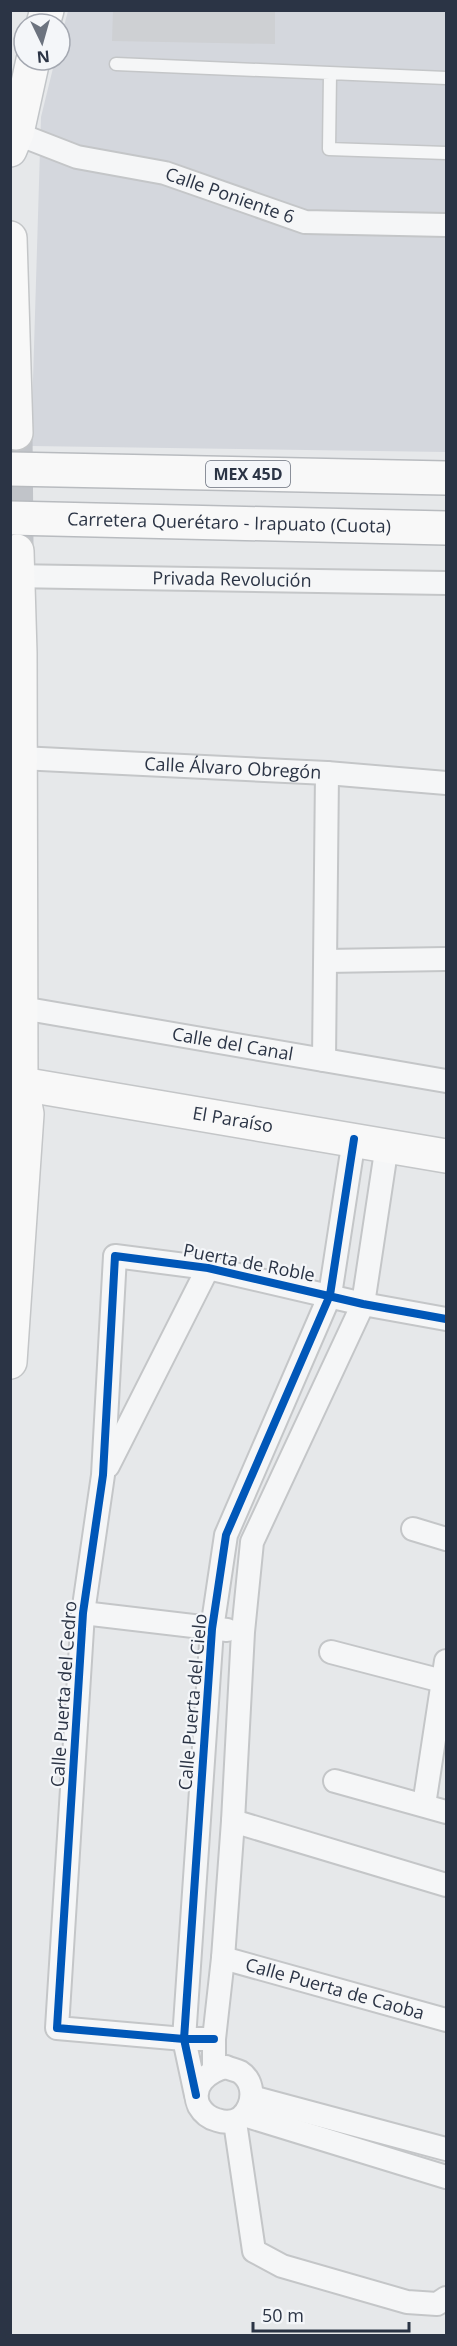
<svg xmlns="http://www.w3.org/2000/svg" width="457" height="2346" font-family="'Open Sans',sans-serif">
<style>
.built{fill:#d4d7dd}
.building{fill:#ced0d3}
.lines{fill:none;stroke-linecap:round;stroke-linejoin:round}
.secondary-tunnel{stroke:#c1c4c9;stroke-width:33;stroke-dasharray:33 16;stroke-linecap:butt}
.lane-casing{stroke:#c4c6c8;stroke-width:15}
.street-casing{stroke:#c4c6c8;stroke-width:26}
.secondary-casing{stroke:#c4c6c8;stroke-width:36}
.primary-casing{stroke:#c2c5c8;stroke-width:36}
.highway-casing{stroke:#b8bbbf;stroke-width:36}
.lane{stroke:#f5f6f7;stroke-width:12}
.street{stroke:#f5f6f7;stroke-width:22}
.secondary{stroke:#f8f8f8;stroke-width:33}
.primary{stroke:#f8f8f8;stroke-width:33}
.highway{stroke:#f8f8f8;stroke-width:33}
.cycleway-casing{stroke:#f4f6f9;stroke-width:11}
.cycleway{stroke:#0057b8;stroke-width:8}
.labels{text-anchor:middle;stroke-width:4.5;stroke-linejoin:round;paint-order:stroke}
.shield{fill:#f4f6f9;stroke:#676e7b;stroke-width:1.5}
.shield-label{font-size:16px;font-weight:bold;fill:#2b3445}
.street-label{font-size:18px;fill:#2b3445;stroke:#f4f6f9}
</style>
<rect width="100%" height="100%" fill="#e6e8ea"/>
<path class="built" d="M 68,11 L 446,11 L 446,452 L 31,446 L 41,117 L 55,60 L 60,60 L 60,41 Z"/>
<path class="building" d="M 113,10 L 275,10 L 275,44 L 112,41 Z"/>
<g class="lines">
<path class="secondary-tunnel" d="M 16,433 L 17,545"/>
<defs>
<path id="lane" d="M 116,64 L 446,78
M 330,74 L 329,149 L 446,153"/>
<g id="street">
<path id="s1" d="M 10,131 L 77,157 L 165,173 L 305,222 L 446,225"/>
<path id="s2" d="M 10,576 L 446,583"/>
<path id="s3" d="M 20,758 L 327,773 L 446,783"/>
<path d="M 326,961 L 446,959"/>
<path id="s4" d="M 10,1006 L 446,1081"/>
<path d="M 324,1060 L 327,773"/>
<path d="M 108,1466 L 208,1268"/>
<path d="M 413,1529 L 446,1539"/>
<path d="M 83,1613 L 227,1630"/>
<path d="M 331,1652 L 446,1682"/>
<path d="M 335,1781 L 446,1812"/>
<path d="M 424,1805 L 446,1661"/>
<path d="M 233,1821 L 446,1885"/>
<path id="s5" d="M 223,1958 L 446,2020"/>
<path d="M 214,2039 L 184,2039 L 57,2028 L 83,1613 L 103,1475 L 115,1256 L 208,1268 L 363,1304 L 446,1319"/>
<path d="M 226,2067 C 230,2069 236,2070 240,2072 C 263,2087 249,2131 217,2120 C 209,2118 203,2113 199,2106 C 190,2086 208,2071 226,2067 Z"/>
<path d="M 214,2070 L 214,2039 L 223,1958 L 233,1821 L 243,1632 L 252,1542 L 363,1304 L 387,1145"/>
<path d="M 196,2095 L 184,2039 L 212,1629 L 226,1535 L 330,1295 L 354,1139"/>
<path d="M 252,2097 L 446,2149"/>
<path d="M 244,2115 L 446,2177"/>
<path d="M 235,2122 L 254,2251 L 282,2266 L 407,2302 L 437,2304 L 446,2298"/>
</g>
<g id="secondary">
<path d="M 10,238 L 16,433"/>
<path id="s6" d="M 10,1082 L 446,1156"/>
<path d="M 10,1362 L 27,1114 L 21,1083 L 20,653 L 17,551"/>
</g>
<path id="primary" d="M 43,24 L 47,10
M 10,150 L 17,133 L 33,60"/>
<g id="highway">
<path d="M 10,469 L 446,478"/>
<path id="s7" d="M 10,518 L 446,528"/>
</g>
</defs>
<use href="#lane" class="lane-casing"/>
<use href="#street" class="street-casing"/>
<use href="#secondary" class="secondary-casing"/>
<use href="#primary" class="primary-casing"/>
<use href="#highway" class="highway-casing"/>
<use href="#lane" class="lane"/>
<use href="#street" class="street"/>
<use href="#secondary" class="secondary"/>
<use href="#primary" class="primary"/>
<use href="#highway" class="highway"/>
<defs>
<path id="cycleway" d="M 214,2039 L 184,2039 L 57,2028 L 83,1613 L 103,1475 L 115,1256 L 208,1268 L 363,1304 L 446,1319
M 196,2095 L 184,2039 L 212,1629 L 226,1535 L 330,1295 L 354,1139"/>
</defs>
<use href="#cycleway" class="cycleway-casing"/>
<use href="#cycleway" class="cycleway"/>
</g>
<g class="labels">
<rect class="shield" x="206" y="461" width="84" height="26" rx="4.5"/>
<g class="shield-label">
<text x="248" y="480">MEX 45D</text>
</g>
<g class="street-label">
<text dy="6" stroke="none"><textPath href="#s1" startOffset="230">Calle Poniente 6</textPath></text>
<text dy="6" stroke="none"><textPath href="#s7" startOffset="219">Carretera Querétaro - Irapuato (Cuota)</textPath></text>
<text dy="6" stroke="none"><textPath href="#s2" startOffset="222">Privada Revolución</textPath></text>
<text dy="6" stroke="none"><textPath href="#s3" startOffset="213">Calle Álvaro Obregón</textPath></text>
<text dy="6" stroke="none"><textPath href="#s4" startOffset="226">Calle del Canal</textPath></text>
<text dy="6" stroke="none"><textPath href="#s6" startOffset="226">El Paraíso</textPath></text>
<text transform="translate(249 1263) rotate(11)" y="6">Puerta de Roble</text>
<text transform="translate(64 1694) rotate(-86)" y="6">Calle Puerta del Cedro</text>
<text transform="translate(193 1702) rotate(-85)" y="6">Calle Puerta del Cielo</text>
<text dy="6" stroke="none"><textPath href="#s5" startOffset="116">Calle Puerta de Caoba</textPath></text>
</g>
</g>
<rect width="457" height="2346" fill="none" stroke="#2b3445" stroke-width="24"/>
<g transform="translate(42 42) rotate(175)"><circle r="28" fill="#f4f6f9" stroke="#a4a8b1" stroke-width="1.5"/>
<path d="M0-4.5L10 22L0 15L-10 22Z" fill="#6c737f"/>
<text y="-9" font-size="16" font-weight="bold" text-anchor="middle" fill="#2b3445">N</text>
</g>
<path d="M253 2322v9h156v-9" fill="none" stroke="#2b3445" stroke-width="3"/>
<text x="262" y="2322" font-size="18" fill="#2b3445" stroke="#f4f6f9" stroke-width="4.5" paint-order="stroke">50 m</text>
</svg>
